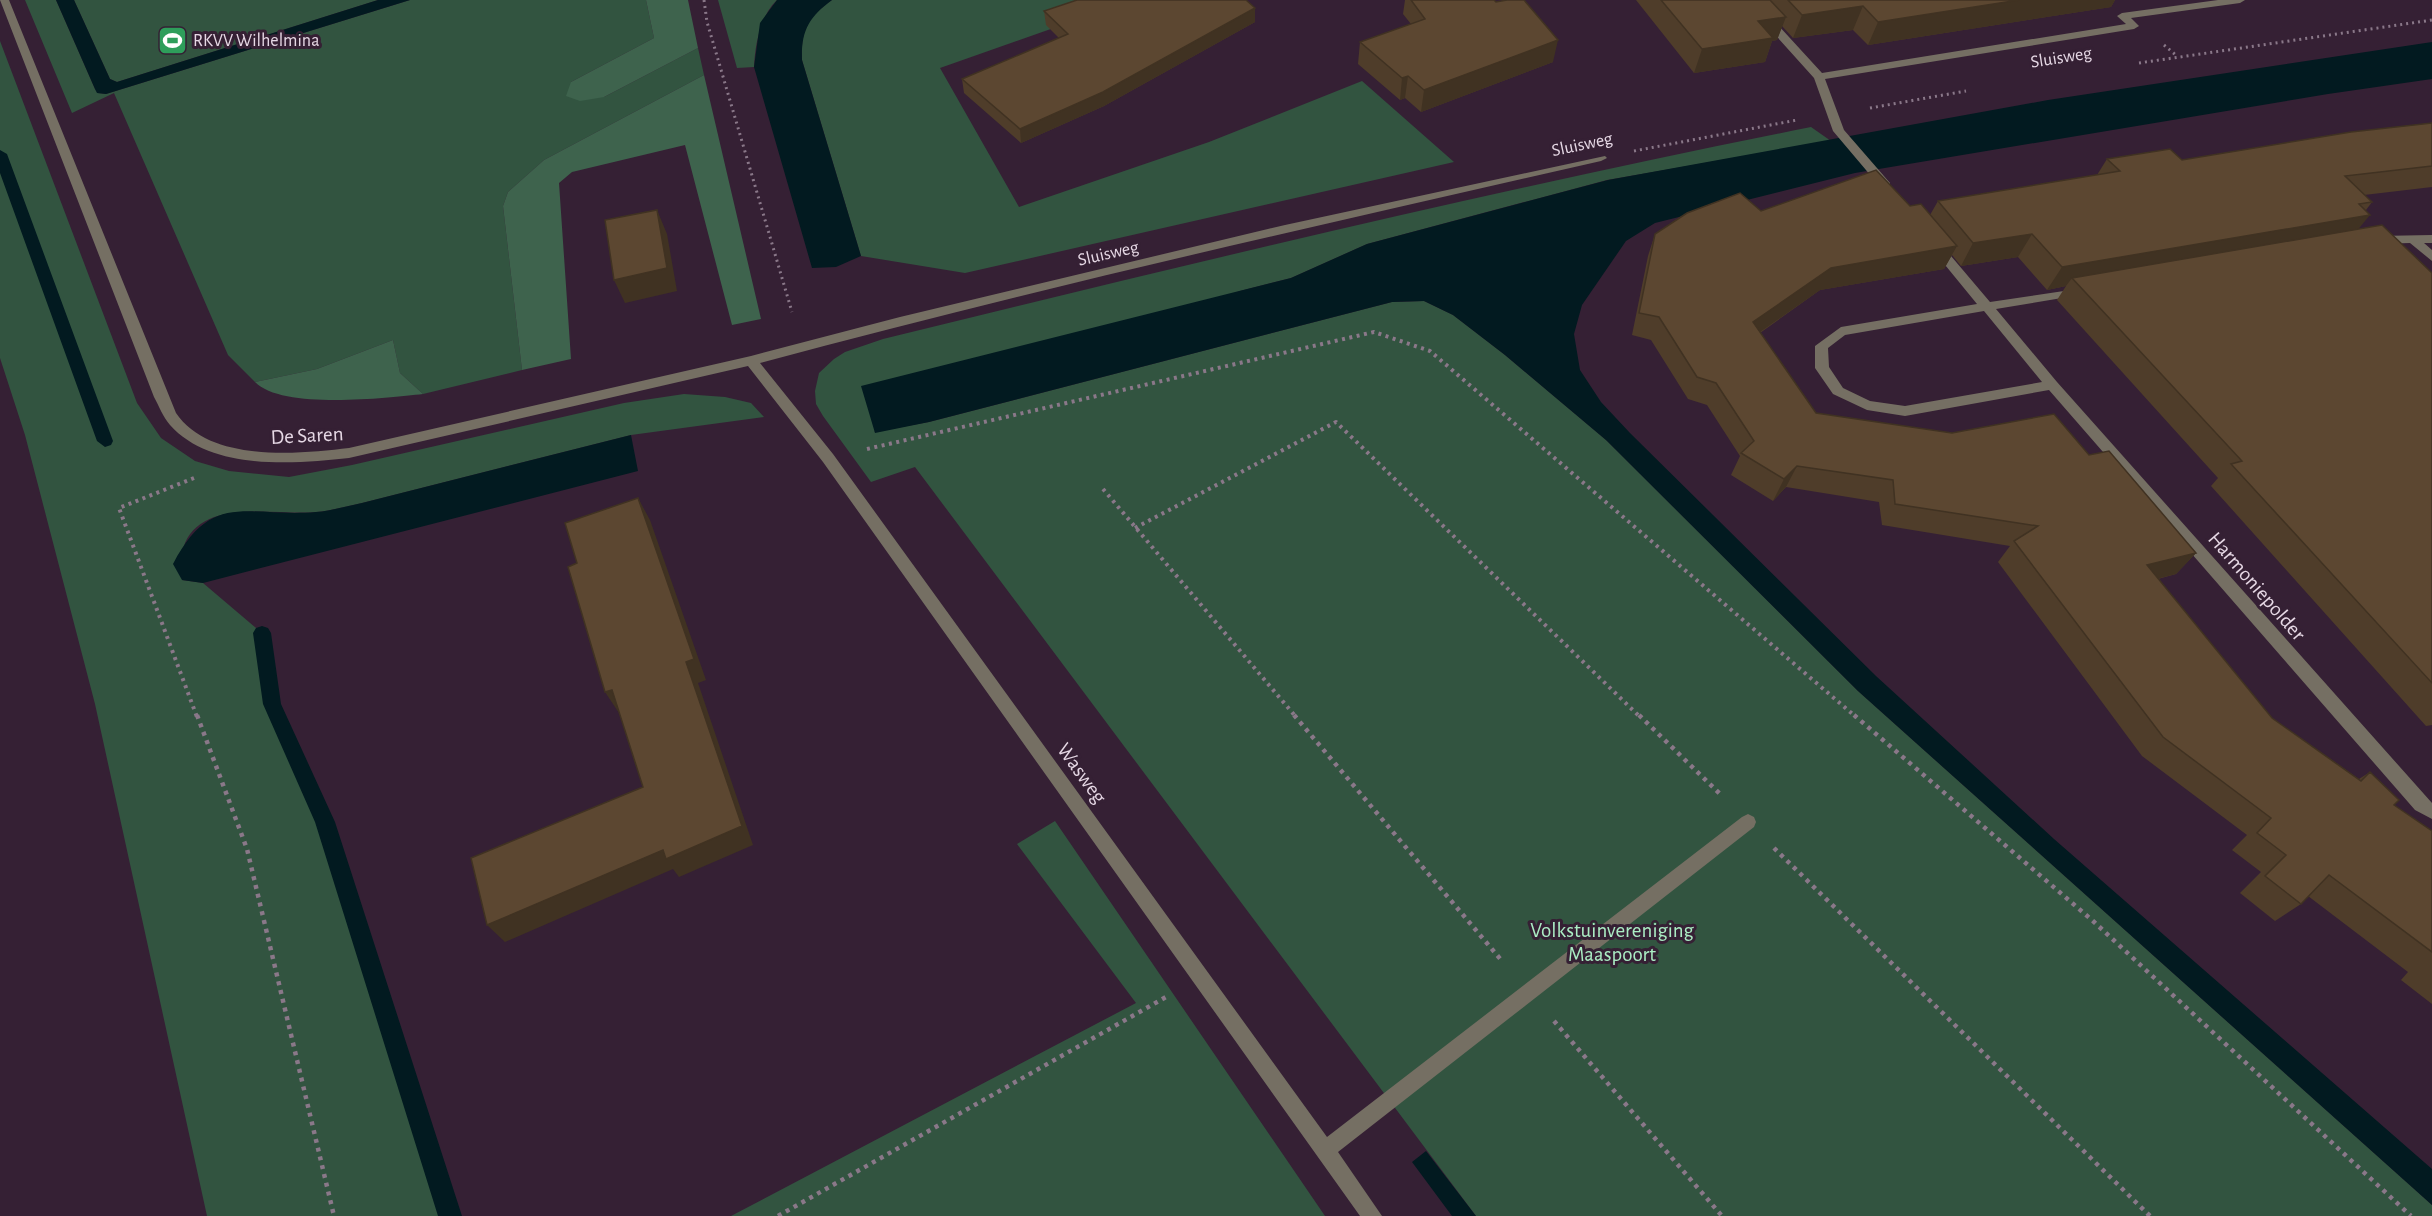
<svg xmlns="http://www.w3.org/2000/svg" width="2432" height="1216" font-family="'Alegreya Sans',sans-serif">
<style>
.green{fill:#325440}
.forest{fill:#3e634d}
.water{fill:#021a20}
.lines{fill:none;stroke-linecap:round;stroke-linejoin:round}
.stream{fill:#021a20;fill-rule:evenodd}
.path-far2{stroke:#8a7889;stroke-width:3;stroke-dasharray:2 4;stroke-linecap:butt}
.path-far1{stroke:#8a7889;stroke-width:4;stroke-dasharray:3 4.5;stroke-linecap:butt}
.path{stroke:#8a7889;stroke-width:4.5;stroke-dasharray:4 5;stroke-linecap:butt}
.minor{fill:#756f63;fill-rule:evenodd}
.wall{fill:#4f3d2a}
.shaded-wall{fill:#403222}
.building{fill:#5c4731;stroke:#403222;stroke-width:1.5}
.labels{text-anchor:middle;stroke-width:6;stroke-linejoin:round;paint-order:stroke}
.far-poi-label{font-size:18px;fill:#e6d8e5;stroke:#352034;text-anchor:start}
.far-street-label{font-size:18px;fill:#e6d8e5;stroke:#352034}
.street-label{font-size:21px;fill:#e6d8e5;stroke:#352034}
.park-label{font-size:21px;fill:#abedc4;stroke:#352034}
</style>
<rect width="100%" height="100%" fill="#352034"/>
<path class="green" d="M 25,0 L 56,0 L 95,89 L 98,93 L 106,94 L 410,0 L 646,0 L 654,38 L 571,82 L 604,97 L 698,48 L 704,75 L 544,160 L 508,192 L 503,206 L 522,370 L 423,394 L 400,373 L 393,340 L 317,369 L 255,382 L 228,355 L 114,93 L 72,113 Z
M 74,0 L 378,0 L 117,82 L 110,79 Z
M 718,0 L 777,0 C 760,16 755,45 754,67 L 737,68 Z
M 832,0 L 1133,0 L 940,68 L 1019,207 L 1209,142 L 1362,81 L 1454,162 L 965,273 L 861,256 L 802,60 C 801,29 807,18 832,0 Z
M 0,41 L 137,403 L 161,438 L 195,461 L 229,471 L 289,477 L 352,465 L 624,403 L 684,394 L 725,397 L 751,403 L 764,417 L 631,435 L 362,503 C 347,506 331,511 316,512 C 278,516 205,497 185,543 C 181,553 183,570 182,580 L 203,583 L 262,633 L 272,704 L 325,822 L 450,1216 L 207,1216 L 95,704 L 25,435 L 0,358 Z
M 1811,127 L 1831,141 L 1607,180 L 1367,244 L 1291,278 L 1240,291 L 874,432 L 929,422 L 1392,302 L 1424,301 L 1453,315 L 1505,355 L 1606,440 L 1858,691 L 2432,1205 L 2432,1216 L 1476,1216 L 915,467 L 871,482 L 823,416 L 816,404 L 815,391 L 819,373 L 834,359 L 845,352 L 883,339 C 1192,263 1500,189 1811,127 Z
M 1055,821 L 1325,1216 L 731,1216 L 1136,1003 L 1017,844 Z"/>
<path class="forest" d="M 646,0 L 688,0 L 698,48 L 604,97 L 580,101 L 566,96 L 571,82 L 654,38 Z
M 704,75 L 761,319 L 732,325 L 685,145 L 572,172 L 559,183 L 571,359 L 522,370 L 503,206 L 508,192 L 544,160 Z
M 393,340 L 400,373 L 423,394 C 386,398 282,410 255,382 L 317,369 Z"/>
<path class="water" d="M 56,0 L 74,0 L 110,79 L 117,82 L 378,0 L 410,0 L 106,94 L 97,93 L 95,89 Z
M 777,0 L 832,0 C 809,17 801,31 802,60 L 861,256 L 836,267 L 812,268 L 754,67 L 760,23 Z
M 2432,42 L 2432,79 L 2328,94 L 1855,173 L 1655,223 L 1626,241 L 1582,305 L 1574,334 L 1580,370 L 1601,402 L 1630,433 L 1876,676 L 2054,839 L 2432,1169 L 2432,1205 L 1858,691 L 1606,440 L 1505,355 L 1453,315 L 1424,301 L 1392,302 L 929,422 L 875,433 L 861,386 L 1291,278 L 1367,244 L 1608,180 L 2048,100 Z
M 631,435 L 638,471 L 203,583 L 182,580 L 173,564 C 212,489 248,518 316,512 C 331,511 347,506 362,503 Z
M 1426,1151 L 1476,1216 L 1452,1216 L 1412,1162 Z"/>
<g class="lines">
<path class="stream" d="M 0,150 L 7,154 L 113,441 L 111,445 L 105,447 L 97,441 L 0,173 Z
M 262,626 L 268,628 L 271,633 L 281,704 L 335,822 L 462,1216 L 438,1216 L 315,822 L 263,704 L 253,633 L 256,628 Z"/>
<path class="path-far2" d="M 704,0 L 707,22 L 792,312
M 2164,45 L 2177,56
M 2139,63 L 2432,20
M 1870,108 L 1966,91
M 1634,151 L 1797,120"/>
<path class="path-far1" d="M 867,449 L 1374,332 L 1430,351 L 1856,717
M 194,478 L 119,508 L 197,717
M 1103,489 L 1296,717
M 1135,528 L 1336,422 L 1640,717"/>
<path class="path" d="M 197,715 L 247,849 L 334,1216
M 1294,715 L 1502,961
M 1639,715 L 1720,794
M 1854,715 L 2093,921 L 2411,1216
M 1774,848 L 2150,1216
M 1554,1021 L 1722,1216
M 778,1216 L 1166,997"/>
<path class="minor" d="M 0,0 L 9,0 L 176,413 C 210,463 298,454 349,448 L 751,356 L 900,317 L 1285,225 L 1605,156 L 1607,158 L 1601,161 C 1320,225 1038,288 760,363 L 833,454 L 1327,1137 L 1742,817 L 1748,814 L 1754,817 L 1756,822 L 1754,827 L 1338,1152 L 1382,1216 L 1360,1216 L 823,462 L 748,366 L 349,458 C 294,464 211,471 170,425 C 163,417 159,406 154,397 Z
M 1744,0 L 1755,0 L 1822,73 L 2126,24 L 2117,16 L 2122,13 L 2218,0 L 2245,0 L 2240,3 L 2131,18 L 2139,26 L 2134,29 L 1825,79 L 1844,130 L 1890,183 L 1890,189 L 1882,189 L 1833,131 L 1814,78 Z
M 2432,235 L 2432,243 L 2424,243 L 2432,250 L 2432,261 L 2410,243 L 2378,244 L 2372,240 L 2378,236 Z
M 1936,242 L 1940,243 L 1990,302 L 2084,288 L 2086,291 L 2080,295 L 1996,309 L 2057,382 L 2432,803 L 2432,819 L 2415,810 L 2049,390 L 1905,416 L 1867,410 L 1833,394 L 1815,368 L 1815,346 L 1841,327 L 1977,304 L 1932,249 L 1932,243 ZM 1984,311 L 2042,382 L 1905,406 L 1870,401 L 1843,388 L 1829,367 L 1828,348 L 1845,335 Z"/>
</g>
<path class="wall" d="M 1405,0 L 1494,0 L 1553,62 L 1421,112 L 1405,98 L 1400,100 L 1358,64 L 1360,42 L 1411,24 L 1403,14 Z
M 1636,0 L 2115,0 L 2111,7 L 1868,45 L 1853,30 L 1793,38 L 1782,26 L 1777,40 L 1772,41 L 1765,62 L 1694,73 Z
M 1255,8 L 1255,22 L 1104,106 L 1021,143 L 964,93 L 962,79 L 1059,38 L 1046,25 L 1044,11 Z
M 2432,123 L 2432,187 L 2364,195 L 2372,202 L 2366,210 L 2358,229 L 2432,273 L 2432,725 L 2426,726 L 2211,486 L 2218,478 L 2057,300 L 2066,286 L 2047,290 L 2018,257 L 1961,266 L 1952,255 L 1944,269 L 1820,290 L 1760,333 L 1816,413 L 2089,455 L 2196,553 L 2176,574 L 2158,579 L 2272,718 L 2359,779 L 2370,772 L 2394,805 L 2432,831 L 2432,1004 L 2401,980 L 2408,972 L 2308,896 L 2301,904 L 2275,921 L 2240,893 L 2261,872 L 2232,850 L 2247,835 L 2142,756 L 1998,562 L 2010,546 L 1882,525 L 1879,502 L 1786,487 L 1773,501 L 1731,475 L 1740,456 L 1707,405 L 1688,399 L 1651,340 L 1632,335 L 1648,256 L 1655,234 L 1761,211 L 1910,206 L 1930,215 L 1938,201 L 2097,175 L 2107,159 L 2182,160 Z"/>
<path class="shaded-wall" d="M 2019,0 L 2115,0 L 2111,7 L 1868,45 L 1878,22 Z
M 1863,6 L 1853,30 L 1793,38 L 1802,15 Z
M 1255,8 L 1255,22 L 1104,106 L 1021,143 L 1020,129 Z
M 1786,17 L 1777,40 L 1772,41 L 1765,62 L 1694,73 L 1702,49 L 1758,21 Z
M 1558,40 L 1553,62 L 1421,112 L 1424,90 Z
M 1408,76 L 1405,98 L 1400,100 L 1402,78 Z
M 657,210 L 667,234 L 677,291 L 625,303 L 614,280 Z
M 2370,215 L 2351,238 L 2072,278 L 2066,286 L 2047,290 L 2062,267 Z
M 2032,234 L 2018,257 L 1961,266 L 1973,243 Z
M 1957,246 L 1944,269 L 1820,290 L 1743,344 L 1753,322 L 1831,268 Z
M 1797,466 L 1786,487 L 1773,501 L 1784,479 Z
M 638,498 L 650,520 L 706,680 L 698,683 L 753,845 L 679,877 L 673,869 L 505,942 L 487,925 L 663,850 L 686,662 Z
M 2196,553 L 2176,574 L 2128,586 L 2147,565 Z
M 612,690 L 619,713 L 605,692 Z"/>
<path class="building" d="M 1077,0 L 1246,0 L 1255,8 L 1103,92 L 1020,129 L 962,79 L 1068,34 L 1044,11 Z
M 1411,0 L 1494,0 L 1496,2 L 1507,0 L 1524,0 L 1558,40 L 1424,90 L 1408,76 L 1402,78 L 1360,42 L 1425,19 Z
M 1661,0 L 1770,0 L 1786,17 L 1758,21 L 1773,38 L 1702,49 Z
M 1788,0 L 2019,0 L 1878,22 L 1863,6 L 1802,15 Z
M 2432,123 L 2432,166 L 2345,176 L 2372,202 L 2359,204 L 2370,215 L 2062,267 L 2032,234 L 1973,243 L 1938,201 L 2120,171 L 2107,159 L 2170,149 L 2182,160 L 2351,132 Z
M 1876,170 L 1910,206 L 1921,204 L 1957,246 L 1831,268 L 1753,322 L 1816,413 L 1952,433 L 2054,414 L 2089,455 L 2109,451 L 2196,553 L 2147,565 L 2272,718 L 2361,781 L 2370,772 L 2399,800 L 2394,805 L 2432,831 L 2432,952 L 2329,875 L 2301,904 L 2265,876 L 2286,855 L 2257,833 L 2271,818 L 2163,737 L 2014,541 L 2038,526 L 1895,504 L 1893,480 L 1797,466 L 1784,479 L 1741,453 L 1754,441 L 1716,383 L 1697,377 L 1659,317 L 1639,313 L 1655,234 L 1687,213 L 1740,193 L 1761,211 Z
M 657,210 L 667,268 L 614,280 L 605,220 Z
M 2382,225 L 2432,273 L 2432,683 L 2231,464 L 2242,461 L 2072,278 Z
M 638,498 L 694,659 L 686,662 L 742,826 L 666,859 L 663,850 L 487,925 L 471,858 L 643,787 L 612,690 L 605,692 L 568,567 L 577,563 L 565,523 Z"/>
<defs>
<symbol id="stadium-square" viewBox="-11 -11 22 22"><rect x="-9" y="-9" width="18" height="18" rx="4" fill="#2e9e5b" stroke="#352034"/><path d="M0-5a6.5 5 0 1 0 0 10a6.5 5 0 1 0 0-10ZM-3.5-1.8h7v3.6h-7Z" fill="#fff"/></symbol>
</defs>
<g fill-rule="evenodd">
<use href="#stadium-square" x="156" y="24" width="33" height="33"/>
</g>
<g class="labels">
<g class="far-poi-label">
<text x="193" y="46">RKVV Wilhelmina</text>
</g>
<g class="far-street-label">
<text transform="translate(2061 57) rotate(-9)" y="6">Sluisweg</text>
<text transform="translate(1582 144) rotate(-12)" y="6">Sluisweg</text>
<text transform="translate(1108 253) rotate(-13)" y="6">Sluisweg</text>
</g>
<g class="street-label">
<text transform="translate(307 435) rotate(-3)" y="7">De Saren</text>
<text transform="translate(2257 586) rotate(49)" y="7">Harmoniepolder</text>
<text transform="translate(1082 773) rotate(54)" y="7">Wasweg</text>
</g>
<g class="park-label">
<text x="1612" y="937">Volkstuinvereniging<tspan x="1612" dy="24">Maaspoort</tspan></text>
</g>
</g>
</svg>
